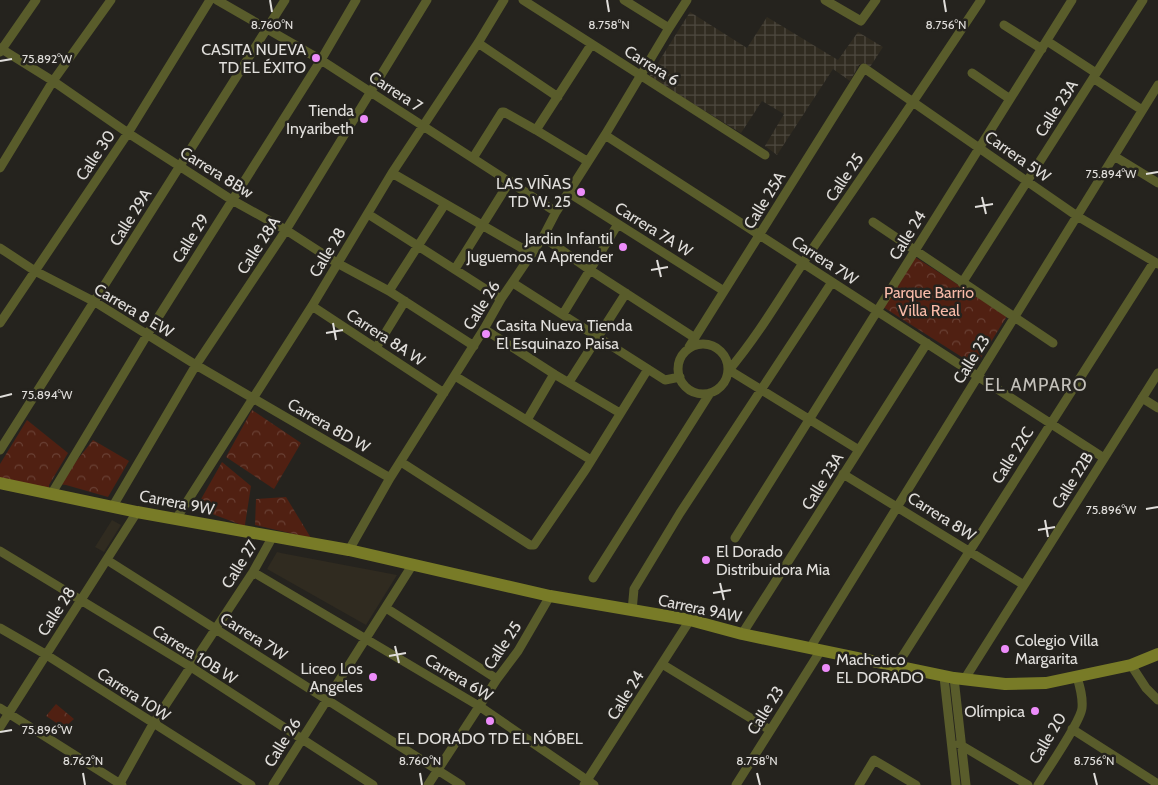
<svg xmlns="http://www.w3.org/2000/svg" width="1158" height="785" font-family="Cabin,sans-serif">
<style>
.built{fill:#302b20}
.industrial{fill:url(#industrial-grid)}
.forest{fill:url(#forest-crowns)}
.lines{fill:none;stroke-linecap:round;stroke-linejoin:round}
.minor{stroke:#595c2b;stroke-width:9}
.secondary{stroke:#787b27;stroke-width:12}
.ticks{fill:none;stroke:#e0dedb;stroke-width:2}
.poi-dot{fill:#ed8cfa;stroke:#25231e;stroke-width:2}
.labels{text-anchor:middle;stroke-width:5;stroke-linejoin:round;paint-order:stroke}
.poi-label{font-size:16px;fill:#e0dedb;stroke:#25231e;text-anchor:end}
.street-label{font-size:16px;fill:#e0dedb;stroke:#25231e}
.park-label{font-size:16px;fill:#f7baa8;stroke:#25231e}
.neighbourhood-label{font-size:18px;letter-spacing:1px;fill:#c3c0ba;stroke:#25231e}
.ticks-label{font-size:12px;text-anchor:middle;fill:#e0dedb;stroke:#25231e;stroke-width:5;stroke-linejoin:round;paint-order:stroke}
</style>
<defs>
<pattern id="industrial-grid" width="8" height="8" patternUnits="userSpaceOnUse" patternTransform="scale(1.25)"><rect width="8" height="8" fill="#302b20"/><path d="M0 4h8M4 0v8" fill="none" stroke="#4e4940"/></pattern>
<pattern id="forest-crowns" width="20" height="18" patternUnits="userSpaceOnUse" patternTransform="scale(1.25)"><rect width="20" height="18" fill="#502012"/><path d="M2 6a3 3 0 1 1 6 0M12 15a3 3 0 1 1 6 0" fill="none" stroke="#694034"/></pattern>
</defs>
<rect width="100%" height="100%" fill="#25231e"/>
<path class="built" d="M 112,520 L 121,525 L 104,552 L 95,547 Z
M 277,552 L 281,553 L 397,575 L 366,625 L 267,569 Z"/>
<path class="industrial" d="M 690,12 L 747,48 L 767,17 L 838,60 L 858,32 L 883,47 L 870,67 L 864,63 L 859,65 L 850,81 L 833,69 L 777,155 L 765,146 L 784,114 L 762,101 L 741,133 L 649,77 Z"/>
<path class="forest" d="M 915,257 L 1007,316 L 976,366 L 883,307 Z
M 252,410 L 301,443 L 274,489 L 226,457 Z
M 27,420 L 68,453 L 49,485 L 49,491 L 0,482 L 0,464 Z
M 93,440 L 129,461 L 108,497 L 66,485 L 58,484 Z
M 222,462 L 251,486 L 244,531 L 239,524 L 196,508 Z
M 286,497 L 311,538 L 255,525 L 256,499 Z
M 56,704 L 74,719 L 64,728 L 46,716 Z"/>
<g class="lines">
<path class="minor" d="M 217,0 L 321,60 L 556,212
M 523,0 L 765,155
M 624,0 L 669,28
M 825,0 L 861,21 L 876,0
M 1004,25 L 1042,49
M 1047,41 L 1096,73
M 478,43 L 558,97
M 0,48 L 53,81 L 128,133 L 232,200 L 286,230 L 337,263 L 389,291 L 474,346
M 0,52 L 36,0
M 972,73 L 1010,99
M 1093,78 L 1142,110
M 536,130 L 591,45
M 605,135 L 1104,458
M 1114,156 L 1158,183
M 473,158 L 502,112 L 504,112 L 536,130 L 587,161
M 0,168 L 53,81 L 111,0
M 392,173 L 532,254
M 569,193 L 724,291
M 368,214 L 501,299
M 873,222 L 1053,343
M 543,237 L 590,270 L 695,338
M 0,248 L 35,271 L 95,302 L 196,365 L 390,478
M 455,269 L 510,181
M 513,283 L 665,380 L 680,377
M 962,283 L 1143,0
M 389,291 L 445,204
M 312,306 L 444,393
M 563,314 L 618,224
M 0,323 L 128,133 L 210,0
M 484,329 L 554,374 L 620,413
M678 369a25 25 0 1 1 50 0a25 25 0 1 1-50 0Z
M 689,347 L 864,68 L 1077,216 L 1158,264
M 376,348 L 405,301
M 455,376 L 591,460
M 569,382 L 626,293
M 1142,398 L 1158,408
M 527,420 L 554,374
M 0,450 L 285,0
M 859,450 L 729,370 C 761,332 785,289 813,248 C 870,166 926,83 981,0
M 401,462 L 530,545 L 534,545 L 586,469 L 648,369
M 843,474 L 1024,585
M 52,493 L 147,335 L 321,60 L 356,0
M 113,506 L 196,365 L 286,230 L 427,0
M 176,519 L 312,306 L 392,173 L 478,43 L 504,0
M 735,538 L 1072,0
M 349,550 L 390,478 L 484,329 L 501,299 L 543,237 L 556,212 L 605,135 L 669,28 L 687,0
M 0,551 L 191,667 L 373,785
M 107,560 L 461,785
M 253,572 L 479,706 L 594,785
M 593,578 L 710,393
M 386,608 L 497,679
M 632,611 L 634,589 L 680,513 L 832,282
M 0,628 L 45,654 L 251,785
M 742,634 L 927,343
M 810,648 L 1158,85
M 662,664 L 770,730
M 897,665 L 1154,262
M 1131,665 L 1146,688 L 1158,700
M 944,677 L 956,785
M 954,678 L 966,785
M 964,680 L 1158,373
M 0,708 L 122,785
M 0,727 L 137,512
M 1072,729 L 1158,784
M 959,744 L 1028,785
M 119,785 L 153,724 L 253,572 L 273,536
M 273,785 L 413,564
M 428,785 L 497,679 L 518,651 L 550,596
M 584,785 L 690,620
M 736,785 L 821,650
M 859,785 L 874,760 L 916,785
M 1038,785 C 1047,770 1081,721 1082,708 C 1083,697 1080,687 1077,677"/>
<path class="secondary" d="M 0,483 L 137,512 L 349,550 L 550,596 L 690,620 L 742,634 L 954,678 L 1005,684 L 1046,683 L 1131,665 L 1158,654"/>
</g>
<path class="ticks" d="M 270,0 L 272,12M 607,0 L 609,12M 944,0 L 946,12M 0,61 L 12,59M 1146,174 L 1158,172M 982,197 L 986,214M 975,207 L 993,204M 657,260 L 661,277M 651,270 L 668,267M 333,323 L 336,340M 326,333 L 343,330M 0,397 L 12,394M 1146,509 L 1158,507M 1045,520 L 1048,537M 1038,530 L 1055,527M 720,583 L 724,600M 713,593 L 731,590M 395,646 L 399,663M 389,656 L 406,653M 0,732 L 12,730M 83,773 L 85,785M 420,773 L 422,785M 757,773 L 760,785M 1094,773 L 1097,785"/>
<g class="poi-dot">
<circle cx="316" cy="58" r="5"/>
<circle cx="364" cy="119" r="5"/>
<circle cx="581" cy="192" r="5"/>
<circle cx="623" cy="247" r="5"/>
<circle cx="486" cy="334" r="5"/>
<circle cx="706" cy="560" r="5"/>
<circle cx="1005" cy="649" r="5"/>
<circle cx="826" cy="668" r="5"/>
<circle cx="373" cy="677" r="5"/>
<circle cx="1035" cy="711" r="5"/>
<circle cx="490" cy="721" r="5"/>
</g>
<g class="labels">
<g class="poi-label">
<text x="306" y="55">CASITA NUEVA<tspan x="306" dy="18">TD EL ÉXITO</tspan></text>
<text x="354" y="116">Tienda<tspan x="354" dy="18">Inyaribeth</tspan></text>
<text x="571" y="189">LAS VIÑAS<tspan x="571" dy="18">TD W. 25</tspan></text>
<text x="613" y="244">Jardin Infantil<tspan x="613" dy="18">Juguemos A Aprender</tspan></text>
<text x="496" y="331" text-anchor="start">Casita Nueva Tienda<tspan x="496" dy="18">El Esquinazo Paisa</tspan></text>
<text x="716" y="557" text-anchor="start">El Dorado<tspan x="716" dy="18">Distribuidora Mia</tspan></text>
<text x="1015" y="646" text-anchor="start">Colegio Villa<tspan x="1015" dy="18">Margarita</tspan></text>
<text x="836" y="665" text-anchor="start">Machetico<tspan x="836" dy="18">EL DORADO</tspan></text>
<text x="363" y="674">Liceo Los<tspan x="363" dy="18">Angeles</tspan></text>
<text x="1025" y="717">Olímpica</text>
<text x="490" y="744" text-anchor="middle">EL DORADO TD EL NÓBEL</text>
</g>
<g class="street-label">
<text transform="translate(652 65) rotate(32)" y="6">Carrera 6</text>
<text transform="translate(396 91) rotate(33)" y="6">Carrera 7</text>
<text transform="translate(1056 108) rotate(-57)" y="6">Calle 23A</text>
<text transform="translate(95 155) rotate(-56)" y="6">Calle 30</text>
<text transform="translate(1018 156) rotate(35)" y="6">Carrera 5W</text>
<text transform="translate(217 172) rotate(32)" y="6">Carrera 8Bw</text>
<text transform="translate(844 177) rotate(-56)" y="6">Calle 25</text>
<text transform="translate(764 200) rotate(-58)" y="6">Calle 25A</text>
<text transform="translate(130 217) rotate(-58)" y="6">Calle 29A</text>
<text transform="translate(654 229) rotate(32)" y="6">Carrera 7A W</text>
<text transform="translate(907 235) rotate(-58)" y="6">Calle 24</text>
<text transform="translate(190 238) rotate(-58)" y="6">Calle 29</text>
<text transform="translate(258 245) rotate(-57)" y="6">Calle 28A</text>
<text transform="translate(327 252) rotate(-59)" y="6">Calle 28</text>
<text transform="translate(825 260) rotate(33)" y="6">Carrera 7W</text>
<text transform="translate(481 305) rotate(-58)" y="6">Calle 26</text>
<text transform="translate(134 310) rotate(31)" y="6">Carrera 8 EW</text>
<text transform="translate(386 337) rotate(33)" y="6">Carrera 8A W</text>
<text transform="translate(971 359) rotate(-58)" y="6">Calle 23</text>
<text transform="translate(329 425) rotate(30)" y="6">Carrera 8D W</text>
<text transform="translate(1012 455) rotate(-58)" y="6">Calle 22C</text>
<text transform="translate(1072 480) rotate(-58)" y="6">Calle 22B</text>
<text transform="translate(822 481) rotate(-58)" y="6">Calle 23A</text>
<text transform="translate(177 502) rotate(11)" y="6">Carrera 9W</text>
<text transform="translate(942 516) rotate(32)" y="6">Carrera 8W</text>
<text transform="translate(239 564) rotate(-58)" y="6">Calle 27</text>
<text transform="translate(700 608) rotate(12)" y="6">Carrera 9AW</text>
<text transform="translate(56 611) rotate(-57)" y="6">Calle 28</text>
<text transform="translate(254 636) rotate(32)" y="6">Carrera 7W</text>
<text transform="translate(502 645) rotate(-56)" y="6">Calle 25</text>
<text transform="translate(195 654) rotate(32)" y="6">Carrera 10B W</text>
<text transform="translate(459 677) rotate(31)" y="6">Carrera 6W</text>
<text transform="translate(134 694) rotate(33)" y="6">Carrera 10W</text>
<text transform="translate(625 695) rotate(-58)" y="6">Calle 24</text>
<text transform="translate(765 710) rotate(-58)" y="6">Calle 23</text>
<text transform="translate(1047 738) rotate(-59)" y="6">Calle 20</text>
<text transform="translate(282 742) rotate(-58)" y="6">Calle 26</text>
</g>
<g class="park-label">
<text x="929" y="298">Parque Barrio<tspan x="929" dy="18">Villa Real</tspan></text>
</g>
<g class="neighbourhood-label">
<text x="1036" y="391">EL AMPARO</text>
</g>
</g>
<g class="ticks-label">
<text x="272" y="29">8.760°N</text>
<text x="609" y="29">8.758°N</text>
<text x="946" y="29">8.756°N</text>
<text x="47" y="63">75.892°W</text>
<text x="1111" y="178">75.894°W</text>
<text x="47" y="399">75.894°W</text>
<text x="1111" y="514">75.896°W</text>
<text x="47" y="734">75.896°W</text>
<text x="83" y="765">8.762°N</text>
<text x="420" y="765">8.760°N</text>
<text x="757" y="765">8.758°N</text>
<text x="1094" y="765">8.756°N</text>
</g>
</svg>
